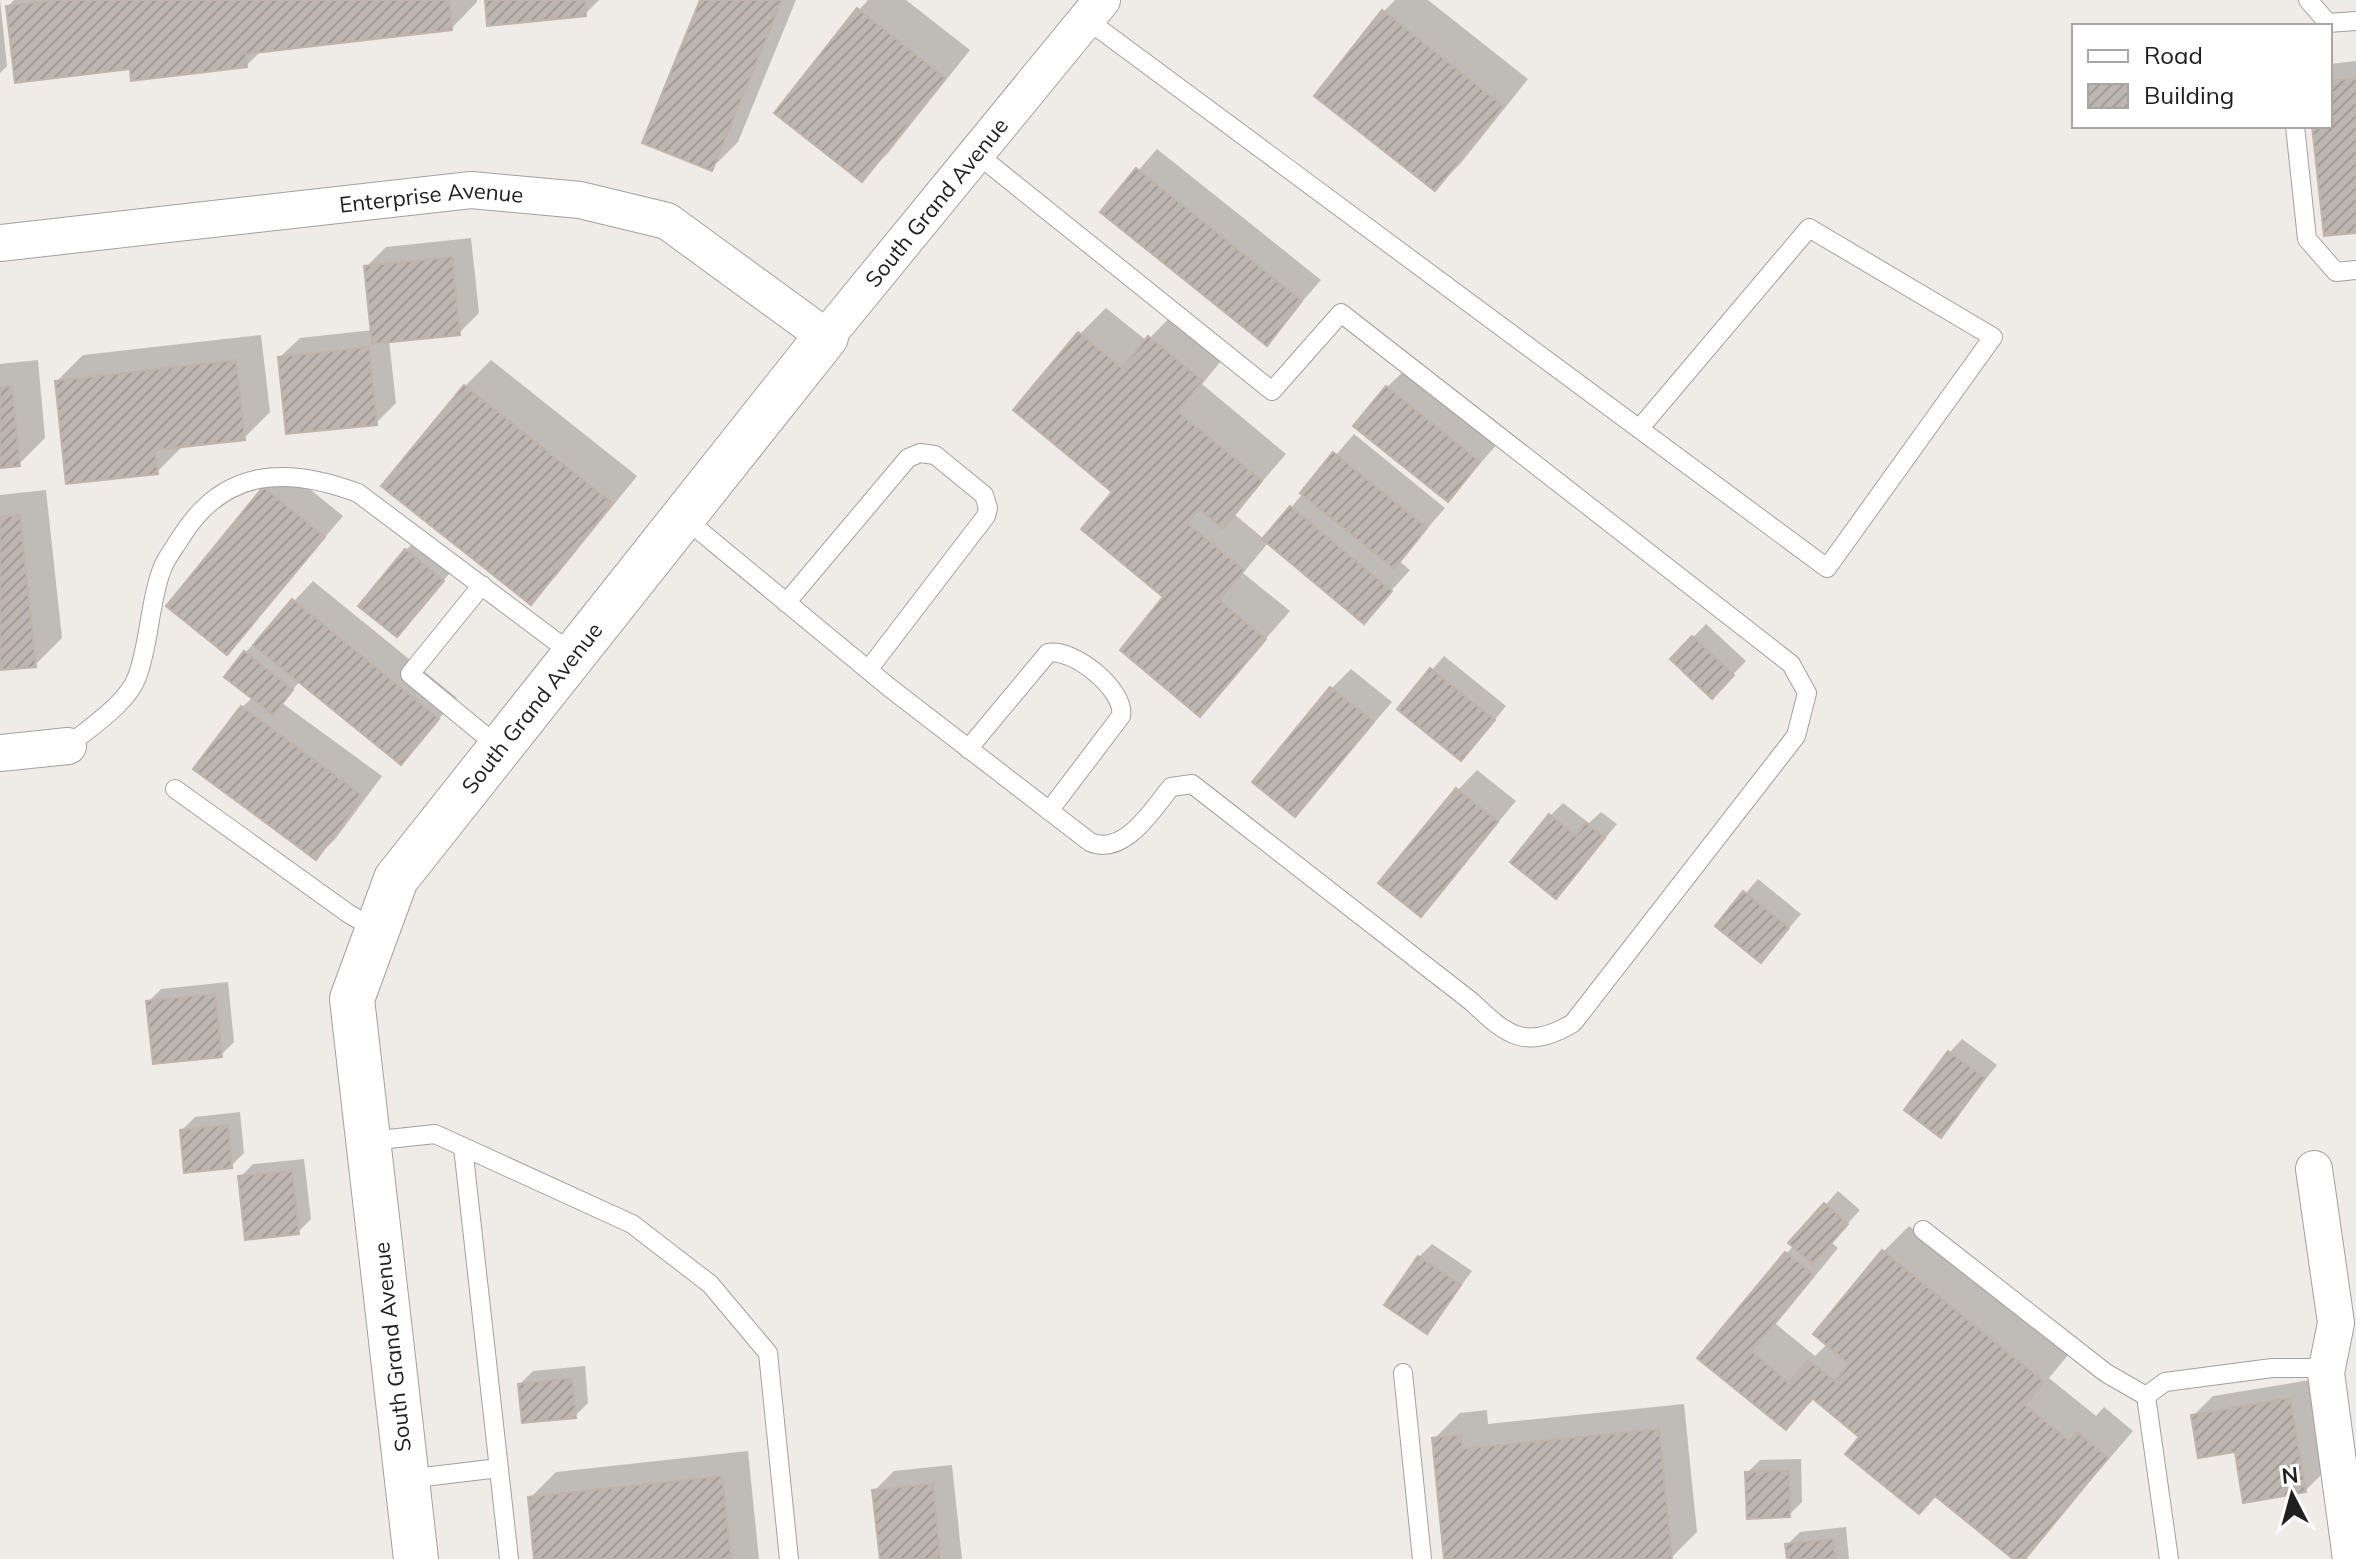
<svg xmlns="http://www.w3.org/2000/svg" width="2356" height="1559" font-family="Mulish,sans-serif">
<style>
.shadow{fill:#0003}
.building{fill:url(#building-hatch);stroke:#c0b3aa;stroke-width:2}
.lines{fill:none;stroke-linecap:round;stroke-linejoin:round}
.service-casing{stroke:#a1a1a1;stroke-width:20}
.minor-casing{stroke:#a1a1a1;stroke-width:38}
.tertiary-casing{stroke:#a1a1a1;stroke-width:46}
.service{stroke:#fff;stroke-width:18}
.minor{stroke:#fff;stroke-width:36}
.tertiary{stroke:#fff;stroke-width:44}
.labels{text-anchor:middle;stroke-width:6;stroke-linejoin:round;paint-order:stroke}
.street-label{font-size:22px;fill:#202020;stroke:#fff}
</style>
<defs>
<pattern id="building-hatch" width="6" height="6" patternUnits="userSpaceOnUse" patternTransform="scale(2)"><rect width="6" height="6" fill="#bdb6b0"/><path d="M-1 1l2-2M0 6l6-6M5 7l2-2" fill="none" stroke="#a29c97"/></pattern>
</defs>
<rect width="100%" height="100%" fill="#efece7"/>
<path class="shadow" d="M 0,0 L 7,66 L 0,73 Z
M 14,0 L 477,0 L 477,2 L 451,29 L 261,51 L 246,66 L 131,67 L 8,6 Z
M 487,0 L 599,0 L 585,14 Z
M 702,0 L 796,0 L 738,142 L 712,168 Z
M 868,0 L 906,0 L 970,50 L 888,153 L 862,179 L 859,10 Z
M 1395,0 L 1428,0 L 1528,79 L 1461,163 L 1435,189 L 1384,11 Z
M 2356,61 L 2356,231 L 2314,126 L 2330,126 L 2330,64 Z
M 1157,149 L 1321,280 L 1266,343 L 1103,211 Z
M 471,238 L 479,313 L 459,333 L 389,340 L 396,403 L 376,423 L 280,357 L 300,338 L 373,330 L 366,267 L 386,247 Z
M 1106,308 L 1147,341 L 1176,311 L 1227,354 L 1202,384 L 1286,454 L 1234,514 L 1264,539 L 1354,434 L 1445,508 L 1399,561 L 1410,570 L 1364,621 L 1269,542 L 1243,573 L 1290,611 L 1200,714 L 1166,597 L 1114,492 L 1080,334 Z
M 261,335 L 270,412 L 244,438 L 183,446 L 157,472 L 57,381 L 83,355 Z
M 38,360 L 45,438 L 19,464 L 0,466 L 0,364 Z
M 491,360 L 637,476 L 556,576 L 530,602 L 465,386 Z
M 1407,368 L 1499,442 L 1448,500 L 1387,387 Z
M 285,469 L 343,516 L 227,653 L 265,489 Z
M 46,490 L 62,638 L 35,665 L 0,668 L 0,495 Z
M 419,537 L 455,567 L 397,635 L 406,550 Z
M 313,581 L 457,698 L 401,763 L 300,681 L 282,703 L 382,776 L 336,838 L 316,858 L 242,707 L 253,697 L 245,653 Z
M 1706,624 L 1746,661 L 1712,696 L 1672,659 Z
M 1444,656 L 1506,706 L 1473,746 L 1399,708 Z
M 1351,669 L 1392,702 L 1295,815 L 1332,688 Z
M 1477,770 L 1516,801 L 1421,914 L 1458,790 Z
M 1563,803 L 1589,823 L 1601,812 L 1617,824 L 1556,897 L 1550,816 Z
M 1758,879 L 1801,914 L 1773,947 L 1718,925 Z
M 228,982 L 234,1042 L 221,1055 L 148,1002 L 161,989 Z
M 1962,1039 L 1997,1065 L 1941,1135 L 1950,1052 Z
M 240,1112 L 244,1153 L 231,1166 L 182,1130 L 195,1117 Z
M 304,1159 L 311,1219 L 298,1232 L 240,1177 L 253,1164 Z
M 1838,1191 L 1860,1210 L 1831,1242 L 1838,1248 L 1776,1324 L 1815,1356 L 1828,1343 L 1883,1252 L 1909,1226 L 2068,1355 L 2049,1378 L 2096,1416 L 2104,1407 L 2133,1431 L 2023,1559 L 2016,1559 L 1815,1398 L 1786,1427 L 1700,1358 L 1794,1245 L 1791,1243 Z
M 1432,1244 L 1472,1271 L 1427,1332 L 1419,1257 Z
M 585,1366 L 588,1403 L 575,1416 L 520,1384 L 533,1371 Z
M 2310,1380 L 2325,1471 L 2305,1491 L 2236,1450 L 2193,1416 L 2213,1396 Z
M 1684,1404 L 1697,1532 L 1671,1558 L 1446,1559 L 1434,1439 L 1460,1413 L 1487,1410 L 1488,1424 Z
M 748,1451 L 759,1559 L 536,1559 L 530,1498 L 556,1472 Z
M 1801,1459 L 1802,1502 L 1789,1515 L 1747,1473 L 1760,1460 Z
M 952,1465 L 962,1559 L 882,1559 L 874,1491 L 894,1471 Z
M 1846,1527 L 1849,1559 L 1789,1559 L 1787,1545 L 1800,1532 Z"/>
<path class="building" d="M 54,0 L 449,0 L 452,30 L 246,54 L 247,67 L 131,81 L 130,69 L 15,83 L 6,6 Z
M 485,0 L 585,0 L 586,16 L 487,26 Z
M 700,0 L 782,0 L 712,171 L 642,143 Z
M 857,8 L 945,78 L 862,182 L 774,113 Z
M 1382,10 L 1503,106 L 1435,191 L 1314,96 Z
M 2356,78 L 2356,233 L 2324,236 L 2312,126 L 2330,126 L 2330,81 Z
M 1136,168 L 1302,301 L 1267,346 L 1100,212 Z
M 452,257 L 460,335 L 372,344 L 364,266 Z
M 1078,332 L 1122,368 L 1148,336 L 1203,381 L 1177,411 L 1262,481 L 1223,529 L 1199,509 L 1187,523 L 1244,570 L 1219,600 L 1266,639 L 1200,717 L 1120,650 L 1163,597 L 1081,529 L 1112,492 L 1013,410 Z
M 369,347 L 377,425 L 286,434 L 278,357 Z
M 236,360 L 245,440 L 155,450 L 158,474 L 66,484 L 55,381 Z
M 464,385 L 612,503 L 531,605 L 381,486 Z
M 12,386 L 20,466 L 0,468 L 0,387 Z
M 1386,386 L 1480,462 L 1448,502 L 1353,426 Z
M 1333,452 L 1427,528 L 1394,569 L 1300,493 Z
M 263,487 L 325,537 L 227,655 L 166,606 Z
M 1290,506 L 1392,591 L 1364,624 L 1262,539 Z
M 20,515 L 36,667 L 0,670 L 0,517 Z
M 405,549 L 444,581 L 397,637 L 358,606 Z
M 292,599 L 439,719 L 401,765 L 253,645 Z
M 1692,636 L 1734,675 L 1712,699 L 1670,659 Z
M 244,651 L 293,690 L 273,715 L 224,677 Z
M 1430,668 L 1495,720 L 1461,761 L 1397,709 Z
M 1330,687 L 1374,722 L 1295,817 L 1252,782 Z
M 241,706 L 363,796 L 316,860 L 193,769 Z
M 1456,788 L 1498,822 L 1421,917 L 1378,883 Z
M 1549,814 L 1576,836 L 1586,823 L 1605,838 L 1556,899 L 1510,862 Z
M 1743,891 L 1789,928 L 1761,963 L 1715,926 Z
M 215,994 L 222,1057 L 153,1064 L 146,1001 Z
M 1948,1051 L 1985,1078 L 1941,1138 L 1904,1110 Z
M 228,1125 L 232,1168 L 184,1173 L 180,1130 Z
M 292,1171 L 299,1234 L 245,1240 L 238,1176 Z
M 1824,1203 L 1848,1224 L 1813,1264 L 1788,1243 Z
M 1882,1250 L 2044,1382 L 2025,1405 L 2069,1441 L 2077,1432 L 2108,1458 L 2025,1559 L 2013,1559 L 1935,1496 L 1919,1514 L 1845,1454 L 1859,1437 L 1812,1398 L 1786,1430 L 1697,1358 L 1785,1252 L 1814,1275 L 1751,1351 L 1789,1383 L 1808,1360 L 1835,1381 L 1849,1364 L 1813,1334 Z
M 1418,1256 L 1461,1285 L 1427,1334 L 1384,1305 Z
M 572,1378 L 576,1418 L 522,1423 L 518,1384 Z
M 2290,1398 L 2306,1492 L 2243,1503 L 2235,1452 L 2198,1458 L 2191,1415 Z
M 1659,1429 L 1672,1559 L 1444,1559 L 1432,1438 L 1461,1435 L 1463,1449 Z
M 1789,1471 L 1790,1517 L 1747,1519 L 1745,1472 Z
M 722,1476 L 731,1559 L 534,1559 L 528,1497 Z
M 933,1484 L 940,1559 L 880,1559 L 872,1490 Z
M 1833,1539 L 1835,1559 L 1787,1559 L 1785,1544 Z"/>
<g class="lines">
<defs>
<path id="service" d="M 2308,0 L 2328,23 L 2356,21
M 1086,19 L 1827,568 L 1993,337 L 1809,228 L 1639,429
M 2295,126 L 2307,239 L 2336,272 L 2356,270
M 683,517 L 890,688 L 1090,842 C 1124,857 1153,809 1171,787 L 1192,784 L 1472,1002 C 1507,1036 1527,1051 1573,1023 L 1796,736 L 1807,693 L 1791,664 L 1341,313 L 1272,391 L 977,154
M 482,585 L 410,674 L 500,748
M 786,603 L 908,458 L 920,453 L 935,455 L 984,495 L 988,508 L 986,516 L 868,670
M 68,746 C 90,727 127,704 137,677 C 150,642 149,603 162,569 C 166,558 175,547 181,537 C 224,468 287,466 358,493 L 574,655
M 968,749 L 1048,653 C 1072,647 1126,690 1121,716 L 1049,811
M 175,789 L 349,914 L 377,930
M 370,1141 L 435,1134 L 632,1224 L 710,1284 L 768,1353 L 789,1559
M 463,1147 L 509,1559
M 1923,1230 L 2106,1373 L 2146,1396
M 1403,1373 L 1422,1559
M 407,1479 L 499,1468
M 2169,1559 L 2146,1396 L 2165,1382 L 2272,1368 L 2327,1368"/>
<g id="minor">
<path id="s1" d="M 0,243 L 471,190 L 580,200 L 667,221 L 826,337 L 1102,0"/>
<path d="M 0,753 L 68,746"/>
<path d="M 2314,1169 L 2336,1323 L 2326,1373 L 2351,1559"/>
</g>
<g id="tertiary">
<path id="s2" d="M 416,1559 L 352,999 L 396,879 L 826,337"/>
</g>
</defs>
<use href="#service" class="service-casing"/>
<use href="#minor" class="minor-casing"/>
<use href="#tertiary" class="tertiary-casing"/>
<use href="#service" class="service"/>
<use href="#minor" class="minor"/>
<use href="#tertiary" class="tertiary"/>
</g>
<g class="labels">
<g class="street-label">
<text dy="8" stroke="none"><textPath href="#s1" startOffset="434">Enterprise Avenue</textPath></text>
<text dy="8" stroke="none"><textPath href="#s1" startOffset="1044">South Grand Avenue</textPath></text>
<text dy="8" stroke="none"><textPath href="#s2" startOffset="910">South Grand Avenue</textPath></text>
<text transform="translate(392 1347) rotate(-96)" y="8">South Grand Avenue</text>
</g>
</g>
<rect x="2072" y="24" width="260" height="104" fill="#ffffff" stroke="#a6a6a6" stroke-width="2"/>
<rect x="2088" y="50" width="40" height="12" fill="#ffffff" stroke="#a6a6a6" stroke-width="2"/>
<text x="2144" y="64" font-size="24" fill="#202020">Road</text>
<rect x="2088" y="84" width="40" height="24" fill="url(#building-hatch)" stroke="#a6a6a6" stroke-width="2"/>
<text x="2144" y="104" font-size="24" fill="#202020">Building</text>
<g transform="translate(2292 1495) rotate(354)" stroke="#ffffff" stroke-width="6" paint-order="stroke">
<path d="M0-6L14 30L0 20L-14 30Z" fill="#202020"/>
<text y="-12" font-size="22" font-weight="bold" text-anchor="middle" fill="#202020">N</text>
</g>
</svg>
